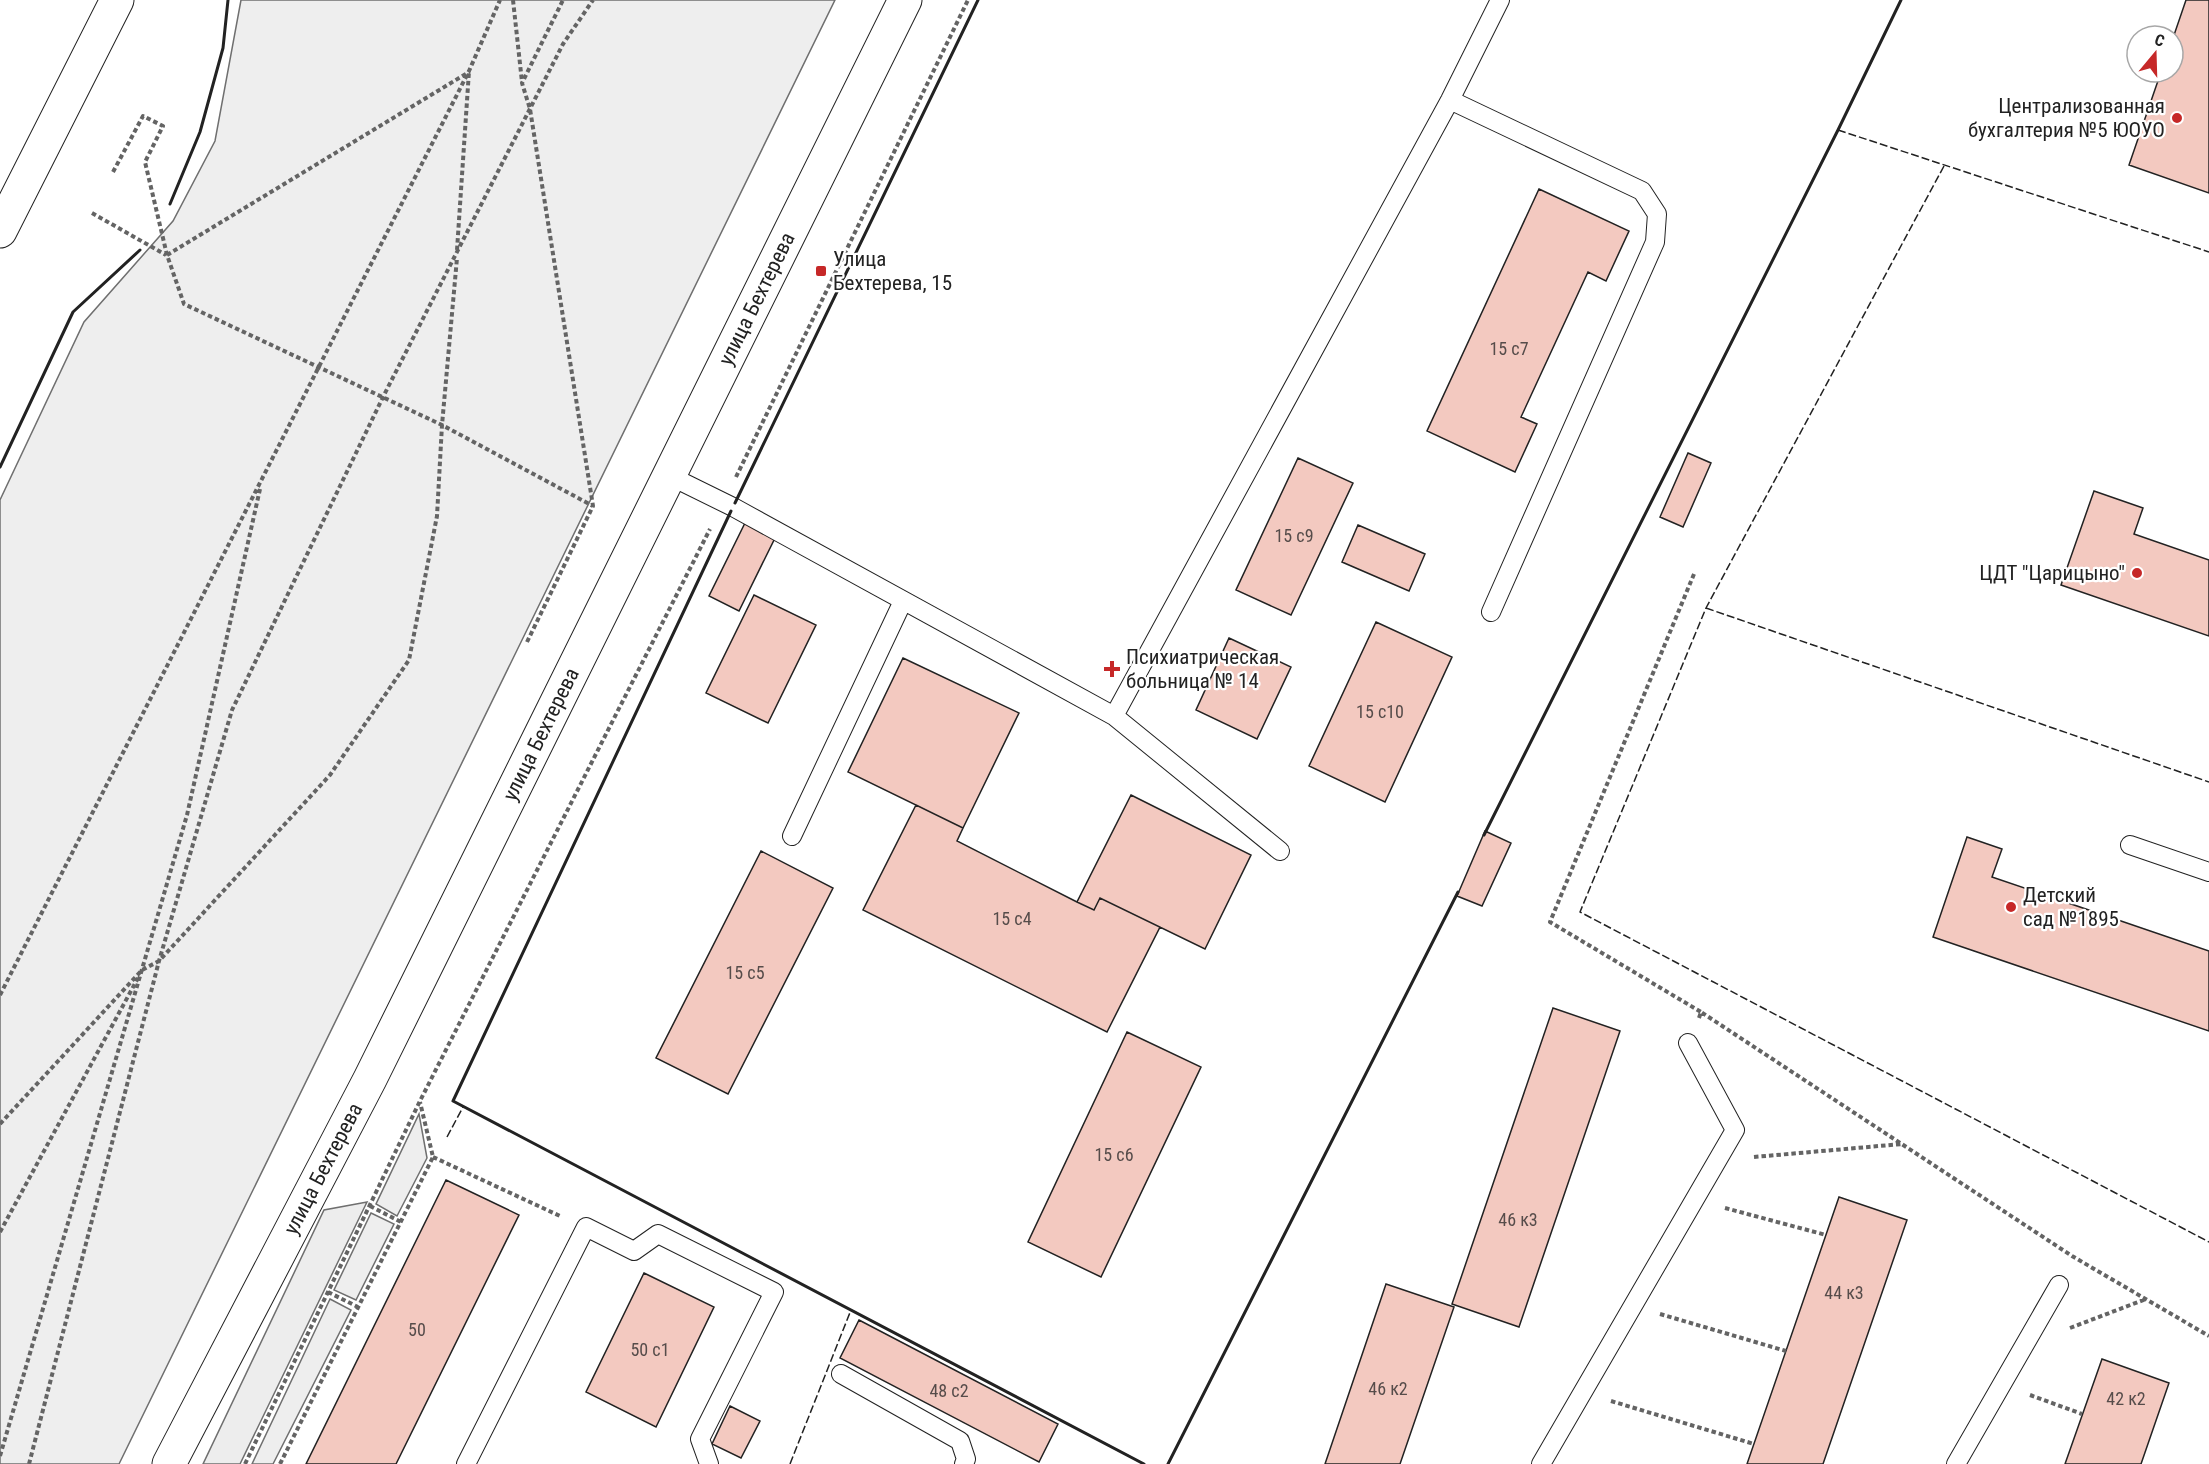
<svg xmlns="http://www.w3.org/2000/svg" width="2209" height="1464" font-family="'Roboto Condensed',sans-serif">
<style>
.green{fill:#eee;stroke:#6f6f6f;stroke-width:1.5}
.parking{fill:#ededed;stroke:#6f6f6f;stroke-width:1.5}
.building{fill:#f3c9c0;stroke:#222;stroke-width:1.5}
.lines{fill:none;stroke-linecap:round;stroke-linejoin:round}
.lane-casing{stroke:#222;stroke-width:20}
.secondary-casing{stroke:#222;stroke-width:35}
.primary-casing{stroke:#222;stroke-width:35}
.path{stroke:#646464;stroke-width:4;stroke-dasharray:4.5 3;stroke-linecap:butt}
.lane{stroke:#fff;stroke-width:18}
.secondary{stroke:#fff;stroke-width:33}
.primary{stroke:#fff;stroke-width:33}
.fence{stroke:#222;stroke-width:1.5;stroke-dasharray:8 3;stroke-linecap:butt}
.wall{stroke:#222;stroke-width:3}
.poi-dot{fill:#c62828;stroke:#fff;stroke-width:2}
.labels{text-anchor:middle;stroke-width:4.5;stroke-linejoin:round;paint-order:stroke}
.number-label{font-size:18px;fill:#564c4a}
.poi-label{font-size:21px;fill:#222;stroke:#fff;text-anchor:start}
.street-label{font-size:21px;fill:#222;stroke:#fff}
</style>
<rect width="100%" height="100%" fill="#fff"/>
<path class="green" d="M 241,0 L 835,0 L 119,1464 L 0,1464 L 0,500 L 84,322 L 173,221 L 215,141 Z
M 419,1114 L 427,1158 L 397,1216 L 376,1204 Z
M 371,1213 L 394,1224 L 356,1300 L 334,1290 Z
M 330,1299 L 351,1310 L 273,1464 L 252,1464 Z"/>
<path class="parking" d="M 367,1202 L 240,1464 L 203,1464 L 324,1210 Z"/>
<path class="building" d="M 2186,0 L 2209,0 L 2209,193 L 2129,165 L 2161,72 L 2173,72 L 2173,38 Z
M 1539,189 L 1629,231 L 1606,281 L 1588,272 L 1521,417 L 1537,424 L 1515,472 L 1427,431 Z
M 1688,453 L 1711,463 L 1683,527 L 1660,517 Z
M 1298,458 L 1353,483 L 1291,615 L 1236,590 Z
M 2094,491 L 2143,508 L 2134,534 L 2209,560 L 2209,636 L 2061,585 Z
M 745,523 L 775,538 L 739,611 L 709,596 Z
M 1358,525 L 1425,554 L 1409,591 L 1342,562 Z
M 754,595 L 816,625 L 768,723 L 706,693 Z
M 1376,622 L 1452,657 L 1385,802 L 1309,766 Z
M 1229,638 L 1291,667 L 1257,739 L 1196,710 Z
M 903,658 L 1019,713 L 963,828 L 848,772 Z
M 1131,795 L 1251,855 L 1205,949 L 1100,898 L 1094,910 L 1077,902 Z
M 916,805 L 963,828 L 957,841 L 1077,902 L 1094,910 L 1100,898 L 1160,927 L 1107,1032 L 863,910 Z
M 1485,831 L 1511,843 L 1482,906 L 1457,896 Z
M 1967,837 L 2002,849 L 1992,877 L 2209,951 L 2209,1031 L 1933,937 Z
M 761,851 L 833,888 L 728,1094 L 656,1058 Z
M 1553,1008 L 1620,1031 L 1519,1327 L 1452,1304 Z
M 1127,1032 L 1201,1067 L 1101,1277 L 1028,1242 Z
M 446,1180 L 519,1215 L 396,1464 L 306,1464 Z
M 1839,1197 L 1907,1220 L 1823,1464 L 1747,1464 Z
M 644,1273 L 714,1307 L 656,1427 L 586,1392 Z
M 1386,1284 L 1454,1307 L 1400,1464 L 1325,1464 Z
M 859,1320 L 1058,1424 L 1039,1462 L 840,1358 Z
M 2102,1359 L 2169,1383 L 2141,1464 L 2065,1464 Z
M 730,1406 L 760,1421 L 741,1458 L 712,1444 Z"/>
<g class="lines">
<defs>
<path id="lane" d="M 1450,100 L 1642,191 L 1657,214 L 1655,242 L 1491,612
M 670,476 L 733,507 L 1114,716 L 1280,851
M 1114,716 L 1450,100 L 1500,0
M 792,836 L 903,601
M 2130,845 L 2209,872
M 841,1374 L 960,1441 L 966,1459 L 964,1464
M 466,1464 L 586,1227 L 634,1251 L 658,1234 L 774,1292 L 700,1439 L 709,1464
M 1541,1464 L 1735,1130 L 1688,1043
M 1956,1464 L 2059,1285"/>
<g id="secondary">
<path id="s1" d="M 169,1464 L 370,1079 L 905,0"/>
</g>
<path id="primary" d="M 0,231 L 117,0"/>
</defs>
<use href="#lane" class="lane-casing"/>
<use href="#secondary" class="secondary-casing"/>
<use href="#primary" class="primary-casing"/>
<path class="path" d="M 513,0 L 522,82
M 113,172 L 143,116 L 163,126 L 145,162 L 167,255 L 184,304 L 442,425 L 593,506
M 92,213 L 166,255
M 457,250 L 469,71
M 167,255 L 469,72
M 736,477 L 968,0
M 1694,574 L 1550,922 L 1701,1012
M 527,642 L 593,506 L 530,109 L 522,83 L 563,0
M 0,995 L 469,71 L 500,0
M 1699,1018 L 1701,1012 L 2072,1256 L 2209,1336
M 0,1124 L 142,970 L 159,961 L 330,775 L 409,660 L 437,516 L 442,425 L 457,258
M 433,1157 L 560,1216
M 1754,1157 L 1902,1144
M 370,1206 L 401,1222
M 1725,1208 L 1826,1235
M 0,1232 L 138,978
M 328,1292 L 358,1307
M 1660,1314 L 1786,1351
M 2070,1328 L 2146,1299
M 2030,1395 L 2082,1414
M 1611,1401 L 1754,1444
M 0,1456 L 187,815 L 260,489
M 29,1464 L 159,961 L 232,710 L 383,397 L 563,44 L 593,0
M 245,1464 L 420,1101 L 710,529
M 280,1464 L 433,1157 L 420,1102"/>
<use href="#lane" class="lane"/>
<use href="#secondary" class="secondary"/>
<use href="#primary" class="primary"/>
<path class="fence" d="M 1838,130 L 2209,252
M 1944,166 L 1706,608 L 1580,912 L 2209,1242
M 1706,608 L 2209,782
M 447,1137 L 463,1107
M 790,1464 L 851,1310 L 1144,1464"/>
<path class="wall" d="M 170,204 L 200,132 L 223,48 L 228,0
M 0,467 L 73,312 L 140,250
M 735,503 L 978,0
M 731,511 L 453,1101 L 1144,1464
M 1484,835 L 1838,130 L 1901,0
M 1168,1464 L 1458,892"/>
</g>
<g class="poi-dot">
<circle cx="2177" cy="118" r="6"/>
<rect x="815" y="265" width="12" height="12" rx="3"/>
<circle cx="2137" cy="573" r="6"/>
<path d="M1109 660h6v6h6v6h-6v6h-6v-6h-6v-6h6z"/>
<circle cx="2011" cy="907" r="6"/>
</g>
<g class="labels">
<g class="number-label">
<text x="1509" y="355">15 с7</text>
<text x="1294" y="542">15 с9</text>
<text x="1380" y="718">15 с10</text>
<text x="1012" y="925">15 с4</text>
<text x="745" y="979">15 с5</text>
<text x="1114" y="1161">15 с6</text>
<text x="1518" y="1226">46 к3</text>
<text x="1844" y="1299">44 к3</text>
<text x="417" y="1336">50</text>
<text x="650" y="1356">50 с1</text>
<text x="1388" y="1395">46 к2</text>
<text x="949" y="1397">48 с2</text>
<text x="2126" y="1405">42 к2</text>
</g>
<g class="poi-label">
<text x="2165" y="113" text-anchor="end">Централизованная<tspan x="2165" dy="24">бухгалтерия №5 ЮОУО</tspan></text>
<text x="833" y="266">Улица<tspan x="833" dy="24">Бехтерева, 15</tspan></text>
<text x="2125" y="580" text-anchor="end">ЦДТ "Царицыно"</text>
<text x="1126" y="664">Психиатрическая<tspan x="1126" dy="24">больница № 14</tspan></text>
<text x="2023" y="902">Детский<tspan x="2023" dy="24">сад №1895</tspan></text>
</g>
<g class="street-label">
<text dy="7" stroke="none"><textPath href="#s1" startOffset="1305">улица Бехтерева</textPath></text>
<text dy="7" stroke="none"><textPath href="#s1" startOffset="819">улица Бехтерева</textPath></text>
<text dy="7" stroke="none"><textPath href="#s1" startOffset="333">улица Бехтерева</textPath></text>
</g>
</g>
<g transform="translate(2155 54) rotate(19)"><circle r="28" fill="#ffffff" stroke="#a7a7a7" stroke-width="1.5"/>
<path d="M0-4.5L10 22L0 15L-10 22Z" fill="#c62828"/>
<text y="-9" font-size="16" font-weight="bold" text-anchor="middle" fill="#222222">С</text>
</g>
</svg>
